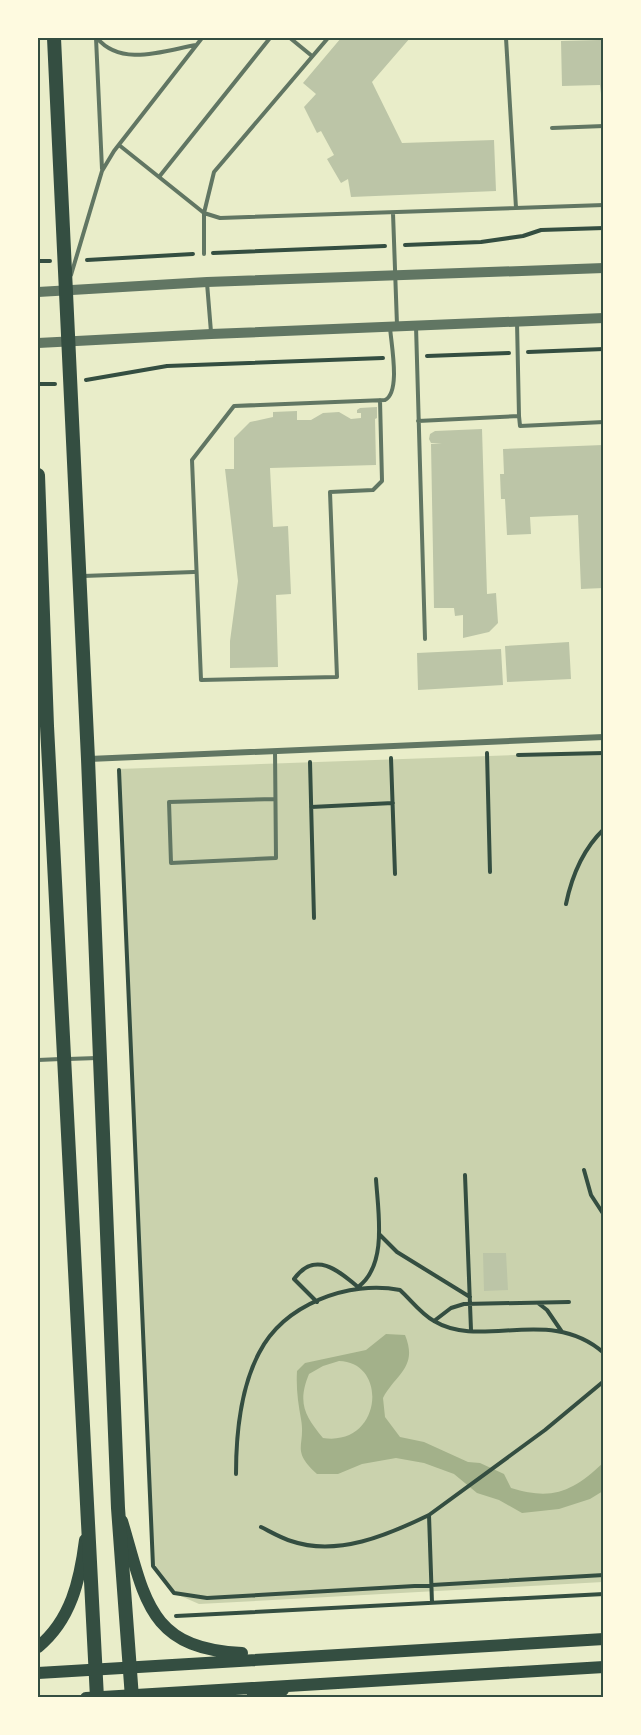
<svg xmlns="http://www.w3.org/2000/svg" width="641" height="1735" font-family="'Exo 2',sans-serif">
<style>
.green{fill:#cad2ad}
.water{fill:#a3b18a;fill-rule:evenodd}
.building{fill:#bcc5a7}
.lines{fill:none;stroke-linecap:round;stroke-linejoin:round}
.path{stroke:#344e41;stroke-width:4}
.service{stroke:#617663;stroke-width:4}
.minor{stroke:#617663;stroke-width:6}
.tertiary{stroke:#617663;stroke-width:10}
.secondary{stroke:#344e41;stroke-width:12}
.primary{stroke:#344e41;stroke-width:14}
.neatline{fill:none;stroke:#344e41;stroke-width:2}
</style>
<rect width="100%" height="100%" fill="#e9edc9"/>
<path class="green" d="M 603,752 L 603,1582 L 199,1604 L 174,1593 L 153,1566 L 118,769 Z"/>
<path class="water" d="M 386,1334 L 405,1335 C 418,1367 397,1373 383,1398 L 385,1417 L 400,1437 L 424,1442 L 468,1462 L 480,1463 L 504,1474 L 511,1488 C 553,1501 573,1491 603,1463 L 603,1491 L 590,1499 L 559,1509 L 522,1513 L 499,1500 L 477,1493 L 454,1474 L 424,1463 L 396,1458 L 362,1464 L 338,1474 L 317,1474 C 290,1449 306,1447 301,1419 C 298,1403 296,1388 297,1371 L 305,1363 L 366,1350 ZM 339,1361 C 389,1362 382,1447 323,1438 C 305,1416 297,1403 309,1374 L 323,1366 Z"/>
<path class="building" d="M 341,38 L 410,38 L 372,82 L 402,143 L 494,140 L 496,191 L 351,197 L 348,179 L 341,183 L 327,159 L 334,155 L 321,131 L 317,133 L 304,107 L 316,94 L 303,83 Z
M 599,38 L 603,38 L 603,94 L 601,94 L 600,85 L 562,86 L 561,41 L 599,40 Z
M 377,407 L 377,418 L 375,419 L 376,465 L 270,468 L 273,527 L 288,526 L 291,594 L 276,595 L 278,667 L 230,668 L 230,641 L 238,581 L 225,469 L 234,469 L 234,438 L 250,422 L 273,417 L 273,412 L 297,411 L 297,420 L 311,420 L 323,413 L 339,412 L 351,419 L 361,418 L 361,413 L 357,413 L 357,410 L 360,408 Z
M 482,429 L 487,594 L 496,593 L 498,623 L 489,632 L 463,638 L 463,615 L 455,616 L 454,608 L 434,608 L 431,444 L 442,444 L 431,443 L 429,439 L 430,434 L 435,431 Z
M 603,445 L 603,588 L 581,589 L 578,515 L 530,517 L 531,534 L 507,535 L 505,499 L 501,499 L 500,474 L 504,474 L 503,449 Z
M 569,642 L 571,679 L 507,682 L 505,646 Z
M 501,649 L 503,685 L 418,690 L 417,653 Z
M 483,1253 L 506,1253 L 508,1290 L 484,1291 Z"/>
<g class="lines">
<path class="path" d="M 405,245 L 481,242 L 523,236 L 541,230 L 604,228
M 213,253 L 385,246
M 87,260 L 193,254
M 38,261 L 50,261
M 528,352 L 604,349
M 427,356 L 509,353
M 86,380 L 167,366 L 383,358
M 38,384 L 55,384
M 487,753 L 490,872
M 518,755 L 604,753
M 391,758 L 395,874
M 310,762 L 314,918
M 119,770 L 153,1566 L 174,1593 L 207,1598 L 604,1575
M 311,807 L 393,803
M 566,904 C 572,875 583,849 604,829
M 584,1170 L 591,1195 L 604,1215
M 465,1175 L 471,1330
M 379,1234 L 397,1252 L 470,1297
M 317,1302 L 294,1279 C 315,1250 339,1271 358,1287 C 388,1265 378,1212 376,1179
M 538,1303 L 547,1310 L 562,1332
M 434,1321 L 451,1308 L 464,1304 L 569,1302
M 236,1474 C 236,1434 240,1389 259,1353 C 284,1304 349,1280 400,1290 C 411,1300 421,1314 434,1321 C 482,1350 550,1305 604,1353
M 261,1527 C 271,1532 281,1538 291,1541 C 337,1557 388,1535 429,1515
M 432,1603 L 429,1515 L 545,1430 L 604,1381
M 176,1616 L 604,1594"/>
<path class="service" d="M 96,38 L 102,169
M 97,38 C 121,67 163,51 196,45
M 290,38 L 312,56
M 506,38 L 516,208
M 552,128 L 604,126
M 119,145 L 204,213 L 220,218 L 604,205
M 159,177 L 270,38
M 393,213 L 397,325
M 204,254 L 204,213 L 214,172 L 328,38
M 71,275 L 102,171 L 114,151 L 202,38
M 207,283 L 211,332
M 517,322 L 519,416
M 416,326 L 425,639
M 380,400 L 382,481 L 373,490 L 330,492 L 337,677 L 201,680 L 192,460 L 234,406 L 385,400 C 401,392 391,344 390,327
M 418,421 L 519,416 L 520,426 L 604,422
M 83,576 L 194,572
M 275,751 L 276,858 L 171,863 L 169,802 L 275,799
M 68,1059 L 97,1058
M 38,1060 L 61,1059"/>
<path class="minor" d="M 89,759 L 604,737"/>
<path class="tertiary" d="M 38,292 L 207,282 L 604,268
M 38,343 L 211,334 L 604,318"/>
<path class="secondary" d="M 122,1521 C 145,1597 147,1649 242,1653
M 38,1647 C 71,1620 80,1580 85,1540
M 38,1673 L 604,1639
M 86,1698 L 604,1667
M 252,1698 L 283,1690"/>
<path class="primary" d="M 54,38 L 88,759 L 118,1508 L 132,1698
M 38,475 L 47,726 L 97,1698"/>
</g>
<rect width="641" height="1735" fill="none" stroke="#fefae0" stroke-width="78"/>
<rect x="39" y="39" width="563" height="1657" class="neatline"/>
</svg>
